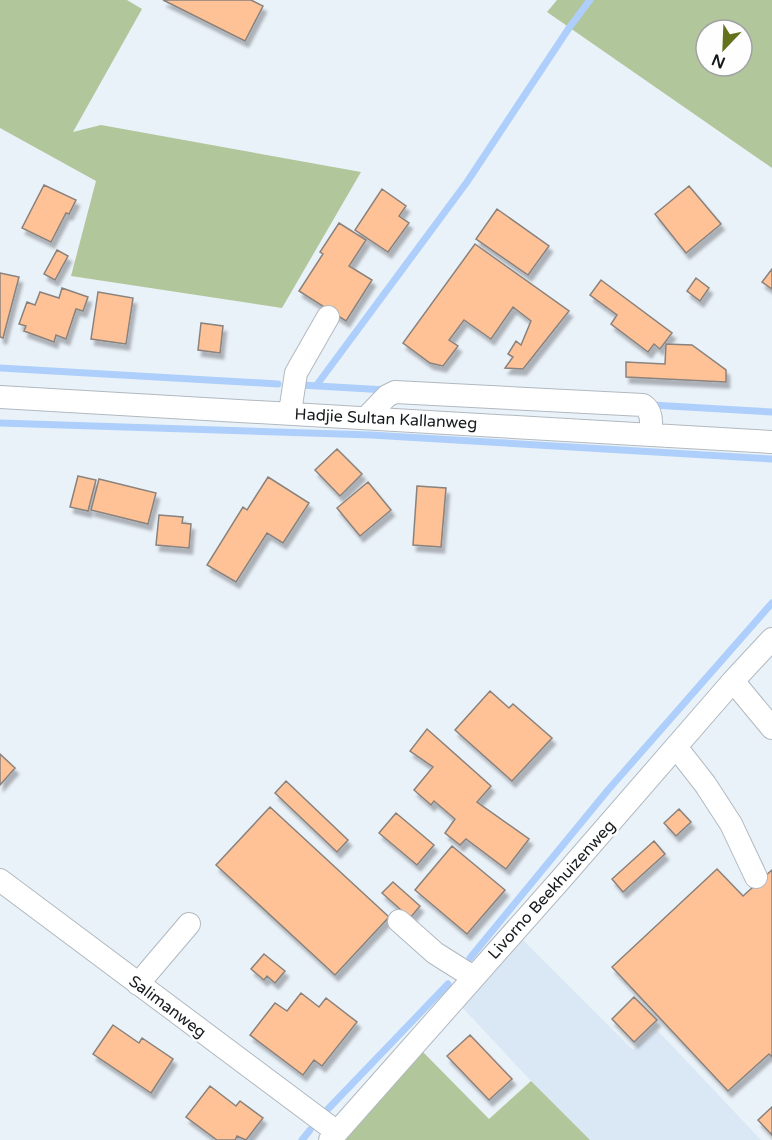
<svg xmlns="http://www.w3.org/2000/svg" width="772" height="1140" font-family="'Varela Round',sans-serif">
<style>
.built{fill:#dae7f4}
.green{fill:#b1c69b;fill-rule:evenodd}
.lines{fill:none;stroke-linecap:round;stroke-linejoin:round}
.stream{stroke:#aecffb;stroke-width:7}
.building{fill:#ffc297;stroke:#8a827d;stroke-width:1.5;filter:url(#shadow)}
.minor-casing{stroke:#b1b9c0;stroke-width:24}
.minor{stroke:#fff;stroke-width:22}
.labels{text-anchor:middle;stroke-width:4.5;stroke-linejoin:round;paint-order:stroke}
.street-label{font-size:16px;fill:#16191b;stroke:#fefefe}
</style>
<defs>
<filter id="shadow"><feDropShadow dx="3.5" dy="6" stdDeviation="1.5" flood-color="#0004"/></filter>
</defs>
<rect width="100%" height="100%" fill="#eaf2f9"/>
<path class="built" d="M 520,937 L 633,1050 L 657,1030 L 761,1140 L 590,1140 L 531,1081 L 460,1005 Z"/>
<path class="green" d="M 0,0 L 127,0 L 142,9 L 73,132 L 101,125 L 361,172 L 282,308 L 71,276 L 96,181 L 0,128 Z
M 557,0 L 772,0 L 772,168 L 547,12 ZM 706,30 L 742,30 L 742,66 L 706,66 Z
M 423,1052 L 489,1119 L 531,1081 L 590,1140 L 344,1140 Z"/>
<g class="lines">
<path class="stream" d="M 0,368 L 278,384
M 301,385 L 386,390
M 316,386 L 467,182 L 569,28 L 590,0
M 652,405 L 772,412
M 0,423 L 371,435 L 772,459
M 470,958 L 608,790 L 772,603
M 328,1109 L 448,984
M 302,1140 L 310,1130"/>
</g>
<path class="building" d="M 163,0 L 251,0 L 263,6 L 245,41 Z
M 44,185 L 76,200 L 69,214 L 66,213 L 51,242 L 22,228 Z
M 689,186 L 721,224 L 686,253 L 655,214 Z
M 382,189 L 406,206 L 399,216 L 409,223 L 388,252 L 355,230 Z
M 497,209 L 549,246 L 528,275 L 476,239 Z
M 339,223 L 366,240 L 349,266 L 372,280 L 346,321 L 299,291 L 323,254 L 320,252 Z
M 475,244 L 569,311 L 523,369 L 505,368 L 513,357 L 508,354 L 516,341 L 521,345 L 531,321 L 513,307 L 491,339 L 464,320 L 449,340 L 458,346 L 443,366 L 430,363 L 403,343 Z
M 57,250 L 68,256 L 55,280 L 44,274 Z
M 772,269 L 772,289 L 762,282 Z
M 0,273 L 19,277 L 3,338 L 0,337 Z
M 696,278 L 709,288 L 700,301 L 687,291 Z
M 601,280 L 672,333 L 660,349 L 654,344 L 648,352 L 611,324 L 617,315 L 590,295 Z
M 62,288 L 88,297 L 83,311 L 76,309 L 66,339 L 56,335 L 54,342 L 24,331 L 26,326 L 19,324 L 27,302 L 35,305 L 40,292 L 59,298 Z
M 98,292 L 133,298 L 126,344 L 91,339 Z
M 201,323 L 223,326 L 220,353 L 198,350 Z
M 666,344 L 692,345 L 726,370 L 726,382 L 626,377 L 626,362 L 665,364 Z
M 337,449 L 362,474 L 340,496 L 315,470 Z
M 78,476 L 96,480 L 88,511 L 70,507 Z
M 268,477 L 309,503 L 283,543 L 267,533 L 236,582 L 207,565 L 243,507 L 247,510 Z
M 99,479 L 156,493 L 148,524 L 91,510 Z
M 368,482 L 391,510 L 360,536 L 337,508 Z
M 417,486 L 446,488 L 441,547 L 413,545 Z
M 159,515 L 183,517 L 182,523 L 191,524 L 189,548 L 156,545 Z
M 490,691 L 509,708 L 513,704 L 552,738 L 512,781 L 455,730 Z
M 427,729 L 491,786 L 477,802 L 529,839 L 506,869 L 466,839 L 460,845 L 445,833 L 455,819 L 434,801 L 431,805 L 414,790 L 433,767 L 410,751 Z
M 0,754 L 15,768 L 0,785 Z
M 286,781 L 348,840 L 337,852 L 275,793 Z
M 270,807 L 389,917 L 335,975 L 216,865 Z
M 679,809 L 691,822 L 676,836 L 664,823 Z
M 396,813 L 434,845 L 417,865 L 379,833 Z
M 654,841 L 665,854 L 623,892 L 612,879 Z
M 452,846 L 505,890 L 467,934 L 415,890 Z
M 717,869 L 743,896 L 772,870 L 772,1057 L 769,1054 L 728,1091 L 612,967 Z
M 393,882 L 420,906 L 410,918 L 382,893 Z
M 264,954 L 285,971 L 275,983 L 267,976 L 264,980 L 251,969 Z
M 301,993 L 319,1007 L 326,998 L 357,1022 L 322,1066 L 314,1060 L 303,1075 L 250,1035 L 275,1003 L 287,1011 Z
M 634,997 L 657,1020 L 634,1042 L 612,1019 Z
M 113,1025 L 139,1043 L 142,1038 L 173,1059 L 151,1093 L 93,1054 Z
M 470,1035 L 512,1079 L 489,1100 L 447,1056 Z
M 210,1086 L 236,1106 L 240,1101 L 263,1118 L 246,1140 L 237,1136 L 235,1140 L 217,1140 L 186,1117 Z
M 772,1107 L 772,1135 L 758,1120 Z"/>
<g class="lines">
<defs>
<path id="minor" d="M 0,397 L 772,442
M 290,412 L 296,373 L 328,317
M 367,417 L 387,396 L 395,392 L 643,405 C 653,411 651,424 651,434
M 733,681 L 772,728
M 676,747 L 705,784 L 731,824 L 756,877
M 0,880 L 337,1132
M 399,921 L 435,953 L 473,977
M 138,984 L 189,924
M 330,1140 L 562,878 L 733,681 L 772,639"/>
</defs>
<use href="#minor" class="minor-casing"/>
<use href="#minor" class="minor"/>
</g>
<g class="labels">
<g class="street-label">
<text transform="translate(386 418) rotate(3)" y="6">Hadjie Sultan Kallanweg</text>
<text transform="translate(551 889) rotate(-48)" y="6">Livorno Beekhuizenweg</text>
<text transform="translate(168 1006) rotate(37)" y="6">Salimanweg</text>
</g>
</g>
<g transform="translate(724 48) rotate(203)"><circle r="28" fill="#fefefe" stroke="#a1a2a3" stroke-width="1.5"/>
<path d="M0-4.5L10 22L0 15L-10 22Z" fill="#64721e"/>
<text y="-9" font-size="16" font-weight="bold" text-anchor="middle" fill="#16191b">N</text>
</g>
</svg>
